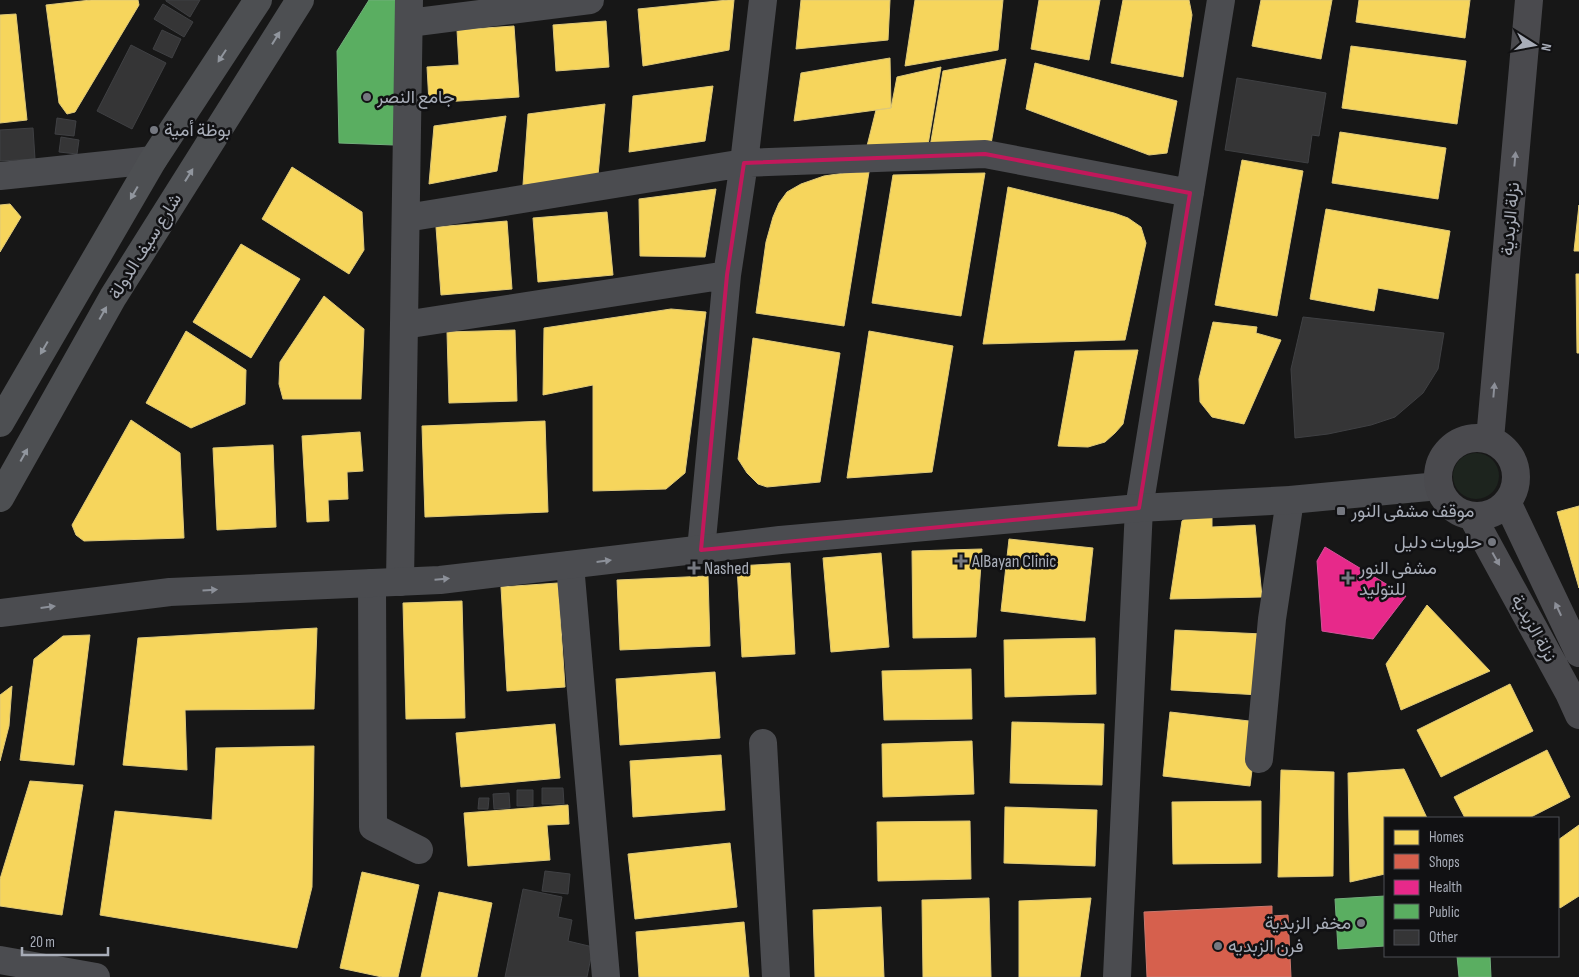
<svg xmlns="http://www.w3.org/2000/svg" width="1579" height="977" font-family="'Sofia Sans Condensed',Vazirmatn,sans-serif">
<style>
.green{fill:#1d241e}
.homes{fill:#f6d55c;stroke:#dfc978}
.shops{fill:#d6604d;stroke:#c8776d}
.health{fill:#e7298a;stroke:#d45198}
.public{fill:#5aae61;stroke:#71ae7b}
.building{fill:#353536;stroke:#3f4043}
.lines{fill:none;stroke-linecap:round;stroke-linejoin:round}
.minor{stroke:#4b4c50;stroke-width:28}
.tertiary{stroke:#4b4c50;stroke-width:28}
.secondary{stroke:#4a4a4e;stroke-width:28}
.primary{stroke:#4d4f52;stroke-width:28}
.oneway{fill:#91969e}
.oneway2{fill:#8c8f98}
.oneway3{fill:#8c9099}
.marked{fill:none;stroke:#c2185b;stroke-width:4;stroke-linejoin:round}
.poi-dot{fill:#757880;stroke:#111113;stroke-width:2}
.labels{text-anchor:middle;stroke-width:5;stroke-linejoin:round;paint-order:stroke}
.poi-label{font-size:18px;fill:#a8adb8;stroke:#111113;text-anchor:start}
.street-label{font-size:18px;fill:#a8adb8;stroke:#111113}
</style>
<rect width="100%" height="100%" fill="#171717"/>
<path class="green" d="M1453 476a23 23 0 1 1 46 0a23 23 0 1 1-46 0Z"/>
<path class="homes" d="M 91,0 L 138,0 L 139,5 L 75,112 L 67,114 L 59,103 L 46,5 Z
M 728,0 L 734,0 L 729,50 L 643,66 L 638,9 Z
M 801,0 L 890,0 L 888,40 L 796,49 Z
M 915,0 L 1003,0 L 998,50 L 905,66 Z
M 1039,0 L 1100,0 L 1089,60 L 1031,49 Z
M 1123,0 L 1189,0 L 1192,15 L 1183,77 L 1111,63 Z
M 1261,0 L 1332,0 L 1321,59 L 1252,46 Z
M 1359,0 L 1470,0 L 1465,38 L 1356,22 Z
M 16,14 L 27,120 L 0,123 L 0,15 Z
M 606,21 L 609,67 L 556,71 L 553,25 Z
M 514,26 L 519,97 L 429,103 L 427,67 L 459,65 L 457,30 Z
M 1351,46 L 1466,61 L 1457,124 L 1342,108 Z
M 890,58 L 891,108 L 794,121 L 801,73 Z
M 1006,59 L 991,144 L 930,147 L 943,71 Z
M 1035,63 L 1177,101 L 1167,153 L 1149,155 L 1026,109 Z
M 941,67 L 927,151 L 865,154 L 876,110 L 891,108 L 897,77 Z
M 713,86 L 705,141 L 629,152 L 633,96 Z
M 605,104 L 598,175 L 523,185 L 528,114 Z
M 506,116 L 497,171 L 429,184 L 434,126 Z
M 1340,132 L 1446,148 L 1438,199 L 1332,183 Z
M 1242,160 L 1303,171 L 1277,316 L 1215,305 Z
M 292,167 L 362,212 L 364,250 L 349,274 L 262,219 Z
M 869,172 L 844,326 L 756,313 L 766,242 L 773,217 L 779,203 L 787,192 L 801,184 L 824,176 L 844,173 Z
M 985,173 L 961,316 L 872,303 L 893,175 Z
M 1008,187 L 1114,213 L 1128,218 L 1141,227 L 1146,243 L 1125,340 L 983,344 Z
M 716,189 L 705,257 L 640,256 L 639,199 Z
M 10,204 L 21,217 L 0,252 L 0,205 Z
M 1579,205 L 1579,251 L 1574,251 Z
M 1326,209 L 1450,231 L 1438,299 L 1378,288 L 1374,311 L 1310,299 Z
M 607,212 L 613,275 L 538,282 L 533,218 Z
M 507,221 L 512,289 L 441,295 L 436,227 Z
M 241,244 L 300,279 L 251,358 L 193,322 Z
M 1576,274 L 1579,274 L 1579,353 L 1577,353 Z
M 324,296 L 364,329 L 361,399 L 283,399 L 279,384 L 280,362 Z
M 671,309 L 706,312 L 685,473 L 666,489 L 593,491 L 593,385 L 543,395 L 544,328 Z
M 1213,322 L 1257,327 L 1256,333 L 1281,340 L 1244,424 L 1212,417 L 1200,402 L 1199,379 Z
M 515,330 L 517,401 L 449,403 L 447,332 Z
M 186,331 L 246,370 L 245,404 L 191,428 L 146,403 Z
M 869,331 L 953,346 L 932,472 L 847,478 Z
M 753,338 L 840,353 L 820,482 L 767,487 L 758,484 L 747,473 L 738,459 Z
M 1138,350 L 1123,424 L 1115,433 L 1105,442 L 1088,447 L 1058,446 L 1075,351 Z
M 131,420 L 180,453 L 184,538 L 84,541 L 76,535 L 72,525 Z
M 545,421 L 548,512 L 425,517 L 422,426 Z
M 360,432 L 363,471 L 347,472 L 348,499 L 328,500 L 329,521 L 307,522 L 302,436 Z
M 273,445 L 276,527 L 217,530 L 213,448 Z
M 1579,506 L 1579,588 L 1557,512 Z
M 1212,514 L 1212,527 L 1255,525 L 1262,597 L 1170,599 L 1182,521 L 1189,516 Z
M 1009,539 L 1093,548 L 1085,621 L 1001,611 Z
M 982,549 L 976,637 L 913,638 L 912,551 Z
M 881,553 L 889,647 L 831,652 L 823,558 Z
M 790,563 L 795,654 L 742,657 L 737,566 Z
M 708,576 L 710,646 L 620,650 L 617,580 Z
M 558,583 L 565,687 L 507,691 L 501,587 Z
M 462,601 L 465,718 L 406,719 L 403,603 Z
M 1427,605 L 1490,671 L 1401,710 L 1386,664 Z
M 317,628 L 314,709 L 185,710 L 187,770 L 123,765 L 138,638 Z
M 1175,630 L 1263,634 L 1260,695 L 1171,690 Z
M 90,635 L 74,765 L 20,760 L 34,659 L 63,636 Z
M 1095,638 L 1096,694 L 1005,697 L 1004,640 Z
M 971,669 L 972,719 L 884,720 L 882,671 Z
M 715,672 L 720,738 L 620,745 L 616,679 Z
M 1510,684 L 1533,731 L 1441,777 L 1417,730 Z
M 12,686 L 9,726 L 0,761 L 0,695 Z
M 1170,712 L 1258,722 L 1250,786 L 1163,776 Z
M 1012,722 L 1104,724 L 1102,785 L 1010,783 Z
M 555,724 L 560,778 L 461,787 L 456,733 Z
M 972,741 L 974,794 L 883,797 L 882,744 Z
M 314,746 L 312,887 L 297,948 L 100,915 L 115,811 L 212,820 L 216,748 Z
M 1547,750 L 1570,797 L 1529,818 L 1465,818 L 1454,797 Z
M 721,755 L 725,810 L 633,817 L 630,761 Z
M 1404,769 L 1427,818 L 1385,818 L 1385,874 L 1350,882 L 1348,773 Z
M 1281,770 L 1334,772 L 1333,876 L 1278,877 Z
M 30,781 L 83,785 L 62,915 L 0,906 L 0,879 Z
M 1261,801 L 1261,863 L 1173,864 L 1172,802 Z
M 568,805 L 569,824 L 547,825 L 550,860 L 468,866 L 464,813 Z
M 1005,807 L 1097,810 L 1095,866 L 1004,863 Z
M 970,821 L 971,879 L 878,881 L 877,822 Z
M 1579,825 L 1579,896 L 1560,908 L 1558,906 L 1558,840 Z
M 730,843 L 737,907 L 635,919 L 628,854 Z
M 362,872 L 419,885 L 398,977 L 382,977 L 340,968 Z
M 439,892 L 492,903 L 477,977 L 421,977 Z
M 989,898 L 991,977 L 923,977 L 922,900 Z
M 1091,898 L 1080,977 L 1019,977 L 1019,901 Z
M 881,907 L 884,977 L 815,977 L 813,910 Z
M 744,922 L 749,977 L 639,977 L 636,932 Z"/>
<path class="shops" d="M 1272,906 L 1272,916 L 1288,915 L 1291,977 L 1147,977 L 1144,912 Z"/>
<path class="health" d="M 1325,547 L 1406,596 L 1373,639 L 1322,631 L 1317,561 Z"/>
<path class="public" d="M 369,0 L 399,0 L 394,145 L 339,143 L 337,51 Z
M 1385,896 L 1385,946 L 1338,949 L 1335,899 Z
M 1457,956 L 1490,956 L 1491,977 L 1459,977 Z"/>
<path class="building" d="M 166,0 L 200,0 L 190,17 L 166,1 Z
M 163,4 L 193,22 L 184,37 L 154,19 Z
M 162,30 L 181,39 L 172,58 L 153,49 Z
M 131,45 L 166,63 L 132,129 L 97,111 Z
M 1237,78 L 1326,93 L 1319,136 L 1312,135 L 1308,163 L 1225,150 Z
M 57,118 L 76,121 L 74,136 L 55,134 Z
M 33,128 L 35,159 L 0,161 L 0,130 Z
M 61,137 L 79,140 L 77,154 L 59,152 Z
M 1303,317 L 1444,333 L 1438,369 L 1423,393 L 1395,417 L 1371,425 L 1328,434 L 1295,438 L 1291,369 Z
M 542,788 L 563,788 L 564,804 L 542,804 Z
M 517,790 L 533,790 L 533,806 L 517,806 Z
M 509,793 L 510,808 L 494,809 L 493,794 Z
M 479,798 L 489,798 L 488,809 L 478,809 Z
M 545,871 L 570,874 L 568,894 L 542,891 Z
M 523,889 L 562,897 L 558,917 L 572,920 L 568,941 L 593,947 L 587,977 L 505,977 Z"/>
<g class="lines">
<path class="minor" d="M 409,23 L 590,0
M 0,176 L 153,160
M 406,218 L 744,163 L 985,154 L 1190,193
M 404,325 L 727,275
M 701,550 L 727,275 L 744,163 L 763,0
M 570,565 L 606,977
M 400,582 L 409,0
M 372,583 L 373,827 L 419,850
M 763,743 L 776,977
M 1259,759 L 1272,619 L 1290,500
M 1117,977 L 1139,508 L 1221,0"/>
<path class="tertiary" d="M 0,613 L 170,592 L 440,580 L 780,540 L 1139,508 L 1290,500 L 1439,486
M 0,960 L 96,977"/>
<path class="secondary" d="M1438 477a39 39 0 1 1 78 0a39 39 0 1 1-78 0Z
M 1490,439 L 1529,0
M 1507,502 L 1579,653
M 1472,516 L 1569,693 L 1579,715"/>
<path class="primary" d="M 0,423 L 153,160 L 258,0
M 0,498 L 113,297 L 300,0"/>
</g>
<defs><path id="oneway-solid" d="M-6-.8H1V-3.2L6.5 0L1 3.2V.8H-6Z" transform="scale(1.25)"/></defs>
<g class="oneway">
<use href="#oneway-solid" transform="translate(276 38) rotate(-58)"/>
<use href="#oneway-solid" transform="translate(222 56) rotate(123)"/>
<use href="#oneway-solid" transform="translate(189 175) rotate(-58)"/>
<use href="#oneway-solid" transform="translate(134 193) rotate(120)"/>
<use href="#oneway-solid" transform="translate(103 313) rotate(-61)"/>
<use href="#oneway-solid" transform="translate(44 348) rotate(120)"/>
<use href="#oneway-solid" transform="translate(24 455) rotate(-61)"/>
</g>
<g class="oneway2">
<use href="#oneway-solid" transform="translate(1515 159) rotate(-85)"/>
<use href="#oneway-solid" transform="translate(1494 390) rotate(-85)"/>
<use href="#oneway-solid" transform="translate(1496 559) rotate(61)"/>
<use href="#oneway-solid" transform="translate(1558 609) rotate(-115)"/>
</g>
<g class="oneway3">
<use href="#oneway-solid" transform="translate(604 561) rotate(-7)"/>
<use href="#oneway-solid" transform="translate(442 579) rotate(-5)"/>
<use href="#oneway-solid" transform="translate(210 590) rotate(-3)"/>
<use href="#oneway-solid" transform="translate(48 607) rotate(-7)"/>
</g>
<path class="marked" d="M 985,154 L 1190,193 L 1139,508 L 701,550 L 727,275 L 744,163 Z"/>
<g class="poi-dot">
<circle cx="367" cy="97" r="5"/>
<circle cx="154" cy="130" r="5"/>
<rect x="1336" y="506" width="10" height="10" rx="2.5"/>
<circle cx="1492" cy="542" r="5"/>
<path d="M958.5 553.5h5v5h5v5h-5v5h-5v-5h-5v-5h5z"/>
<path d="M691.5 560.5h5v5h5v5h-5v5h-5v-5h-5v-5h5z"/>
<path d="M1345.5 570.5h5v5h5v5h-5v5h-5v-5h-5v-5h5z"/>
<circle cx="1361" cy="923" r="5"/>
<circle cx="1218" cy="946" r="5"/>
</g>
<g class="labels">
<g class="poi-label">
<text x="377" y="103">جامع النصر</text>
<text x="164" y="136">بوظة أمية</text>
<text x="1351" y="517">موقف مشفى النور</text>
<text x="1482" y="548" text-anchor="end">حلويات دليل</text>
<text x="972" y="567">AlBayan Clinic</text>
<text x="704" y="574">Nashed</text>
<text x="1359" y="574">مشفى النور<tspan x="1359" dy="21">للتوليد</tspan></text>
<text x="1351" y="929" text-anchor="end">مخفر الزبدية</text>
<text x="1228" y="952">فرن الزبديه</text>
</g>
<g class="street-label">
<text transform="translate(1510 219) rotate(-85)" y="6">نزلة الزبدية</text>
<text transform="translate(145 246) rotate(-58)" y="6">شارع سيف الدولة</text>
<text transform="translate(1534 628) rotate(61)" y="6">نزلة الزبدية</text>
</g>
</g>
<rect x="1384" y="817" width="175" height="140" fill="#111113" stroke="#4d4f55"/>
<rect x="1394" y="830" width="25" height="15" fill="#f6d55c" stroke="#4d4f55"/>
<text x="1429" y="842" font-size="15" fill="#a8adb8">Homes</text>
<rect x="1394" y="854" width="25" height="15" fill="#d6604d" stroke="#4d4f55"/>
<text x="1429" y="867" font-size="15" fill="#a8adb8">Shops</text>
<rect x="1394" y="880" width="25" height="15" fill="#e7298a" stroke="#4d4f55"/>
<text x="1429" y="892" font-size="15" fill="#a8adb8">Health</text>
<rect x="1394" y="904" width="25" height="15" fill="#5aae61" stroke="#4d4f55"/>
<text x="1429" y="917" font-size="15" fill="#a8adb8">Public</text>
<rect x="1394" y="930" width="25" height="15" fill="#353536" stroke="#4d4f55"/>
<text x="1429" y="942" font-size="15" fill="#a8adb8">Other</text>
<g transform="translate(1534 45) rotate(101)" stroke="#111113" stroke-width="4" paint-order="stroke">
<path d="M0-4L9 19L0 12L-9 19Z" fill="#a8adb8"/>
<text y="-8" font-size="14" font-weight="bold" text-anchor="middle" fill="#a8adb8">N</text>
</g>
<path d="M22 947v8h86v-8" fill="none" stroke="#a8adb8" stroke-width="2.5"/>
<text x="30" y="947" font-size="15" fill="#a8adb8" stroke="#111113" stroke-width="4" paint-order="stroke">20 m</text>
</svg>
